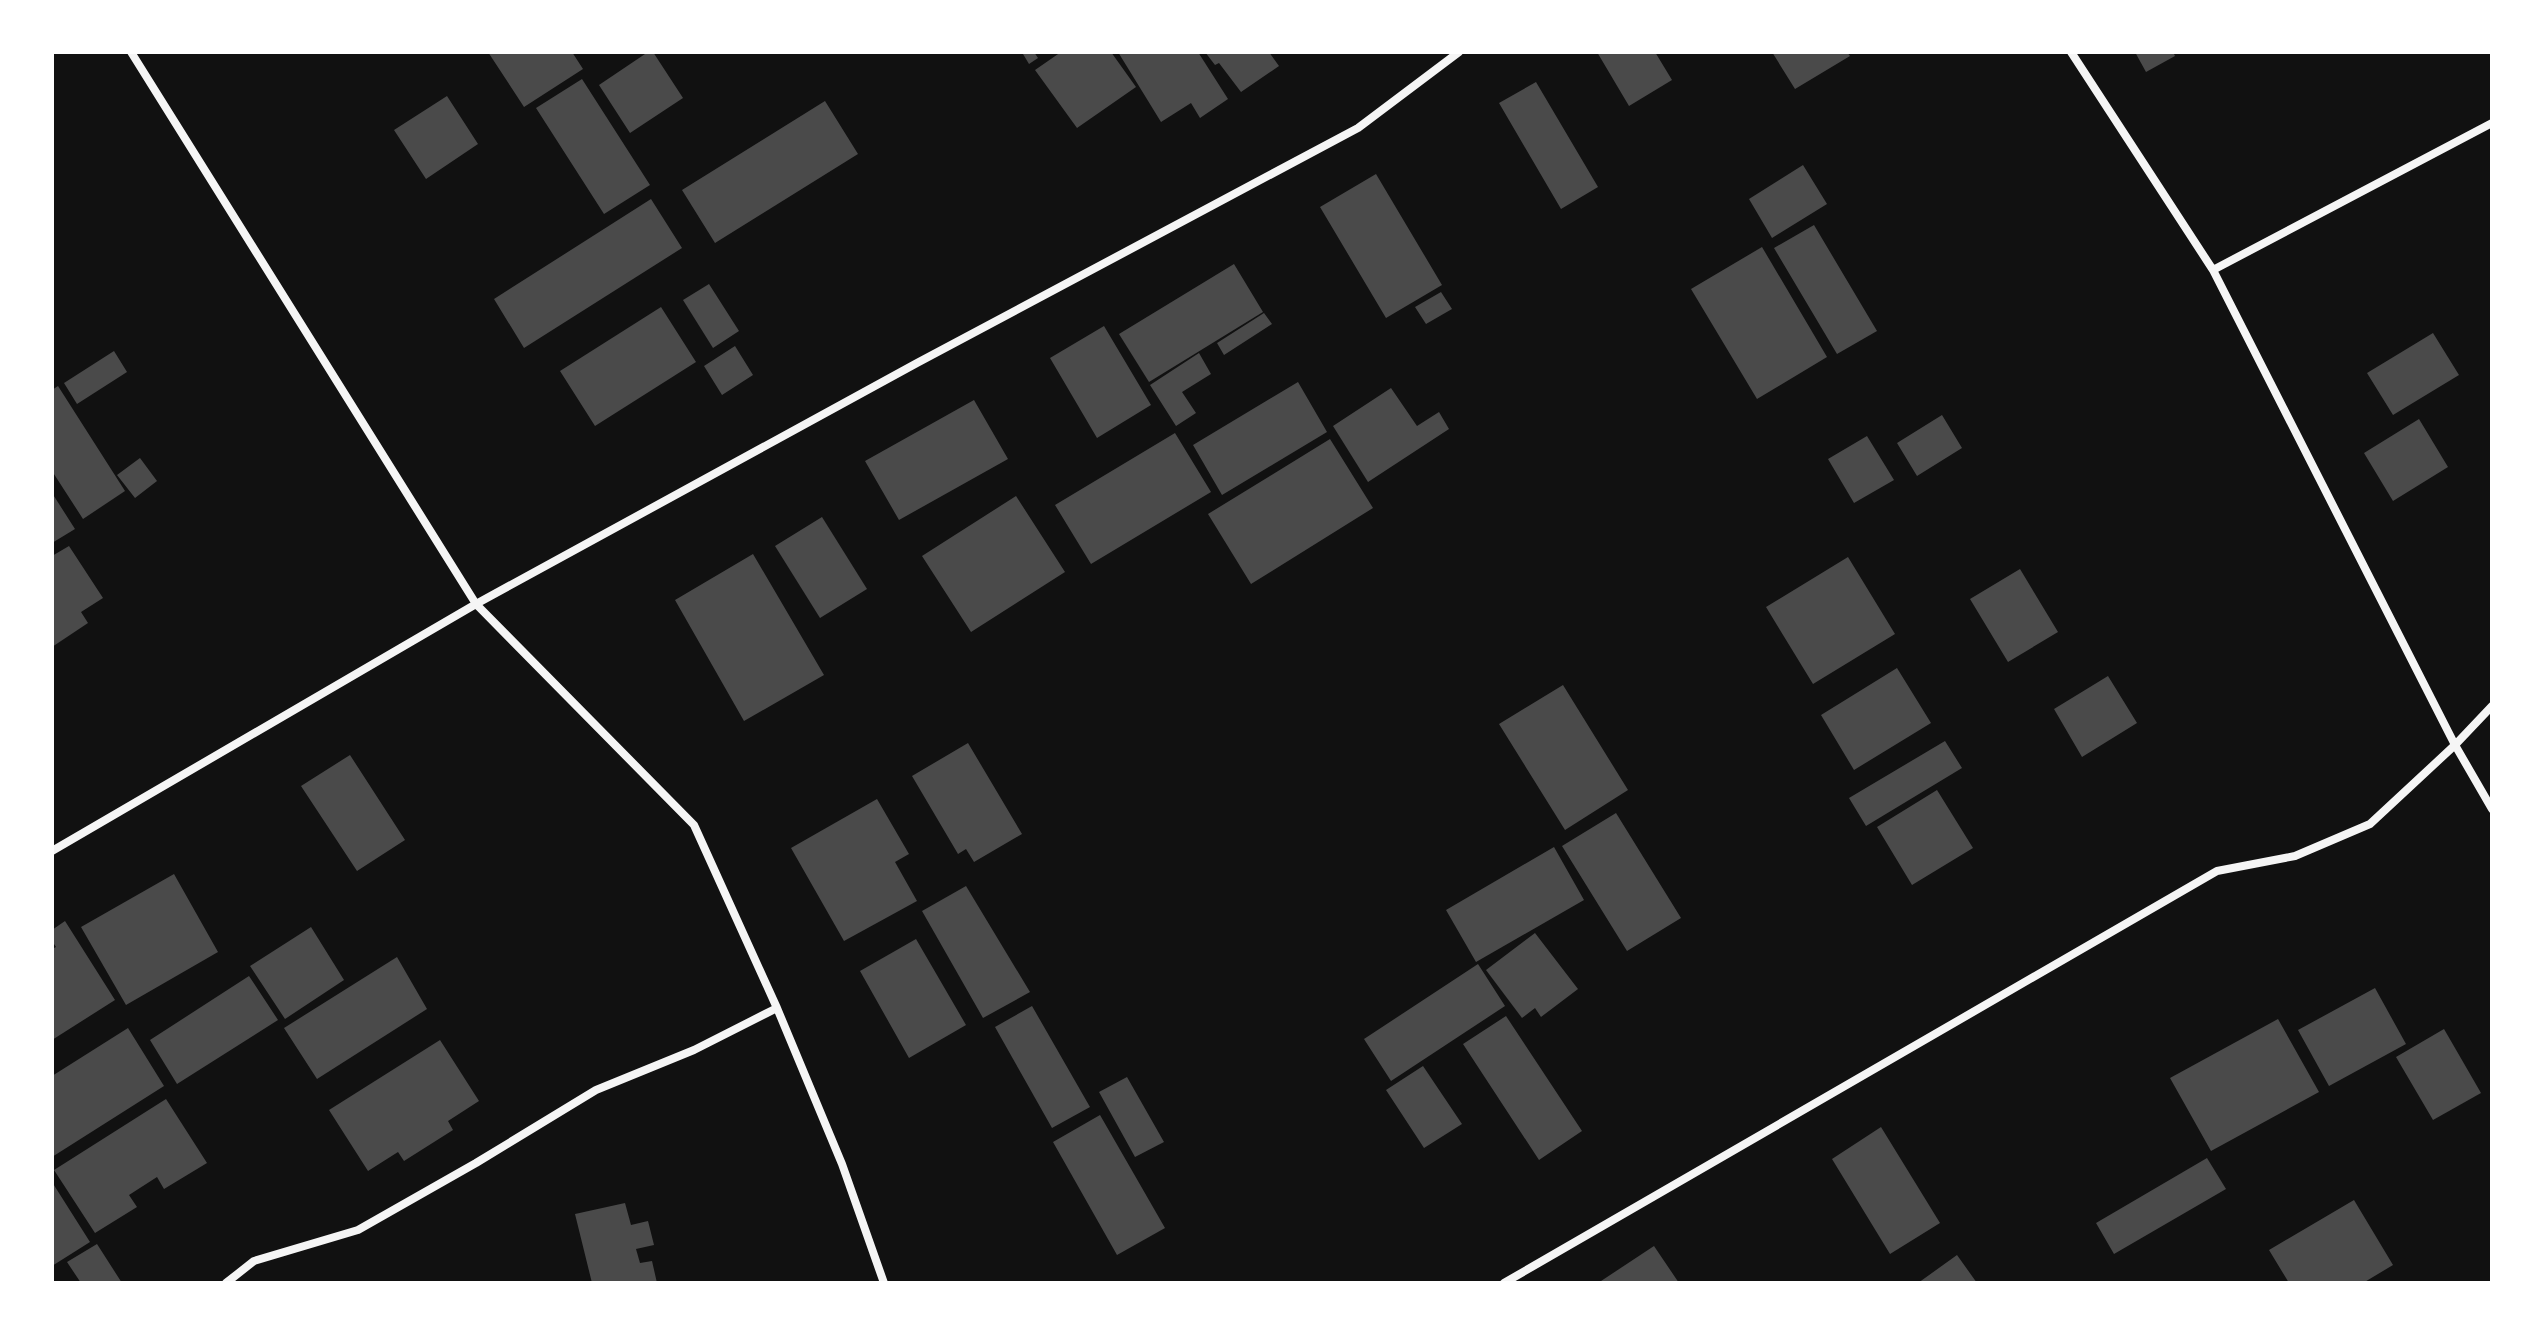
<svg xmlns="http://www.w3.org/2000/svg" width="2544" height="1335" font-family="'Public Sans',sans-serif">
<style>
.building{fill:#4a4a4a}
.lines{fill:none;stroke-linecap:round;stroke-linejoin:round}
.minor{stroke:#f5f5f5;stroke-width:8}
</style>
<rect width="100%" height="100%" fill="#111"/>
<path class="building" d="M 488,52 L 572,52 L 583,69 L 524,107 Z
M 648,52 L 653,52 L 683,98 L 630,133 L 599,85 Z
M 1026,52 L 1034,52 L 1038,58 L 1029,64 L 1023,54 Z
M 1061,52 L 1111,52 L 1136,87 L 1077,128 L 1035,70 Z
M 1118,52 L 1198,52 L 1228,99 L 1200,118 L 1191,103 L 1161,122 Z
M 1205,52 L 1269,52 L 1279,66 L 1241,92 L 1219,63 L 1215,65 Z
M 1597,52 L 1655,52 L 1672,80 L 1629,106 Z
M 1772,52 L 1847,52 L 1850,56 L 1795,89 Z
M 2135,52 L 2173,52 L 2175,56 L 2146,72 Z
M 582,79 L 650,185 L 604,214 L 536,108 Z
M 1536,82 L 1598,187 L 1561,209 L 1499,103 Z
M 447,96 L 478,144 L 426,179 L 394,130 Z
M 825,101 L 858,154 L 715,243 L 682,190 Z
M 1803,165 L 1827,204 L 1772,238 L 1749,199 Z
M 1376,174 L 1442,285 L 1386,318 L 1320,207 Z
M 651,199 L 682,248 L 524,348 L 494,299 Z
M 1814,225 L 1877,331 L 1837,354 L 1774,248 Z
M 1762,247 L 1827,357 L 1757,399 L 1691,289 Z
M 1234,264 L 1263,312 L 1149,382 L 1119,334 Z
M 709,284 L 739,331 L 713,348 L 683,300 Z
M 1441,292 L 1452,309 L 1426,324 L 1415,307 Z
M 661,307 L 696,362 L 595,426 L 560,371 Z
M 1264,313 L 1272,324 L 1224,355 L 1217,343 Z
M 1104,326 L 1151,405 L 1097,438 L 1050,358 Z
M 2433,333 L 2459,375 L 2393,415 L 2367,373 Z
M 735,346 L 753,375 L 722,395 L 704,366 Z
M 114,351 L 127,372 L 77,404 L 64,383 Z
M 1199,353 L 1211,374 L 1182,392 L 1196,413 L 1176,426 L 1150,385 Z
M 1298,382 L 1327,432 L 1222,495 L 1193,445 Z
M 58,386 L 125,491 L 83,519 L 52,471 L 52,390 Z
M 1391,388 L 1417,426 L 1439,412 L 1449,429 L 1368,482 L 1333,426 Z
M 974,400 L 1008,459 L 899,520 L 865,461 Z
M 1942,415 L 1962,448 L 1917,476 L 1897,443 Z
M 2419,419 L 2448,467 L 2393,501 L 2364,453 Z
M 1175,433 L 1211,492 L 1091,564 L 1055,505 Z
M 1867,436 L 1894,480 L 1854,503 L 1828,459 Z
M 1330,439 L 1373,508 L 1251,584 L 1208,514 Z
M 140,458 L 157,481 L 135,498 L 117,475 Z
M 52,493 L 75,529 L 52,543 Z
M 1016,496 L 1065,572 L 971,632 L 922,556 Z
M 822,517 L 867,589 L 820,618 L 775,546 Z
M 69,546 L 103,598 L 81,612 L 88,623 L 52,647 L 52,556 Z
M 753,554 L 824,675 L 744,721 L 675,600 Z
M 1848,557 L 1895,634 L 1813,684 L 1766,607 Z
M 2020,569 L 2058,632 L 2008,662 L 1970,599 Z
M 1897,668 L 1931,723 L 1854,770 L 1821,715 Z
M 2108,676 L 2137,723 L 2082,757 L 2054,709 Z
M 1563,685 L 1628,790 L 1565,830 L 1499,724 Z
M 1945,741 L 1962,768 L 1866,826 L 1849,798 Z
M 968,743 L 1022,834 L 974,862 L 966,849 L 958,854 L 912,776 Z
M 350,755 L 405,840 L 357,871 L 301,786 Z
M 1937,790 L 1973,848 L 1912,885 L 1877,827 Z
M 877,799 L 909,854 L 895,862 L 917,901 L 844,941 L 791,848 Z
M 1616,813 L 1681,918 L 1627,951 L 1562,846 Z
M 1554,847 L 1584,900 L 1476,962 L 1446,910 Z
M 174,874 L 218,952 L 126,1005 L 81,927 Z
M 966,886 L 1030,992 L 983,1018 L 922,911 Z
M 65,921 L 115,1000 L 52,1040 L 52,949 L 56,947 L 52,941 L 52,930 Z
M 311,927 L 344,980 L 285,1019 L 250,966 Z
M 1535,933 L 1578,989 L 1541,1017 L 1535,1008 L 1522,1018 L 1486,970 Z
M 916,939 L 966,1025 L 909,1058 L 860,971 Z
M 397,957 L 427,1009 L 317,1079 L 284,1028 Z
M 1478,964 L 1505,1006 L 1391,1081 L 1364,1039 Z
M 249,976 L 278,1020 L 177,1084 L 150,1040 Z
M 2375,988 L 2406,1044 L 2329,1086 L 2298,1030 Z
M 1032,1006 L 1090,1107 L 1052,1128 L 995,1027 Z
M 1506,1016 L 1582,1131 L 1539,1160 L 1463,1044 Z
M 2278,1019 L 2319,1092 L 2211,1151 L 2170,1078 Z
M 128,1028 L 164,1086 L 52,1157 L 52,1076 Z
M 2444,1029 L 2481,1093 L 2433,1120 L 2396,1057 Z
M 440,1040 L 479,1101 L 448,1121 L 453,1130 L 404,1161 L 398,1152 L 368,1171 L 329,1110 Z
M 1423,1066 L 1462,1124 L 1424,1148 L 1386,1090 Z
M 1127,1077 L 1164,1142 L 1135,1157 L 1099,1092 Z
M 166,1099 L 207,1163 L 164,1189 L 157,1177 L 129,1195 L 137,1207 L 95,1233 L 54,1170 Z
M 1100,1115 L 1165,1228 L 1117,1255 L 1053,1142 Z
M 1881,1127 L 1940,1223 L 1890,1254 L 1832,1159 Z
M 2207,1158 L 2226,1189 L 2114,1254 L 2096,1223 Z
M 52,1182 L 90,1242 L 52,1266 Z
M 2354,1200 L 2393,1265 L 2363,1283 L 2289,1283 L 2269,1250 Z
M 625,1203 L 631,1225 L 648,1221 L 654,1245 L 636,1249 L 640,1263 L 652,1261 L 657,1283 L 592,1283 L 575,1214 Z
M 97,1244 L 122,1283 L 81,1283 L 67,1262 Z
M 1654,1246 L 1679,1283 L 1598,1283 Z
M 1957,1255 L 1977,1283 L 1918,1283 Z"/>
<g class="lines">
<path class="minor" d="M 131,52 L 476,604 L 694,825 L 777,1008 L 842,1164 L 884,1283
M 2071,52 L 2213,270 L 2455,745 L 2492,809
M 2213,270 L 2492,123
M 52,851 L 476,604 L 917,363 L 1358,128 L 1459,52
M 226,1283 L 254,1261 L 358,1230 L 476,1163 L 596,1090 L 694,1050 L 777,1008
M 1504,1283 L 2217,871 L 2295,856 L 2370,824 L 2455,745 L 2492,706"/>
</g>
<rect width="2544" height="1335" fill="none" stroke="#ffffff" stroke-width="108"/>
</svg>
